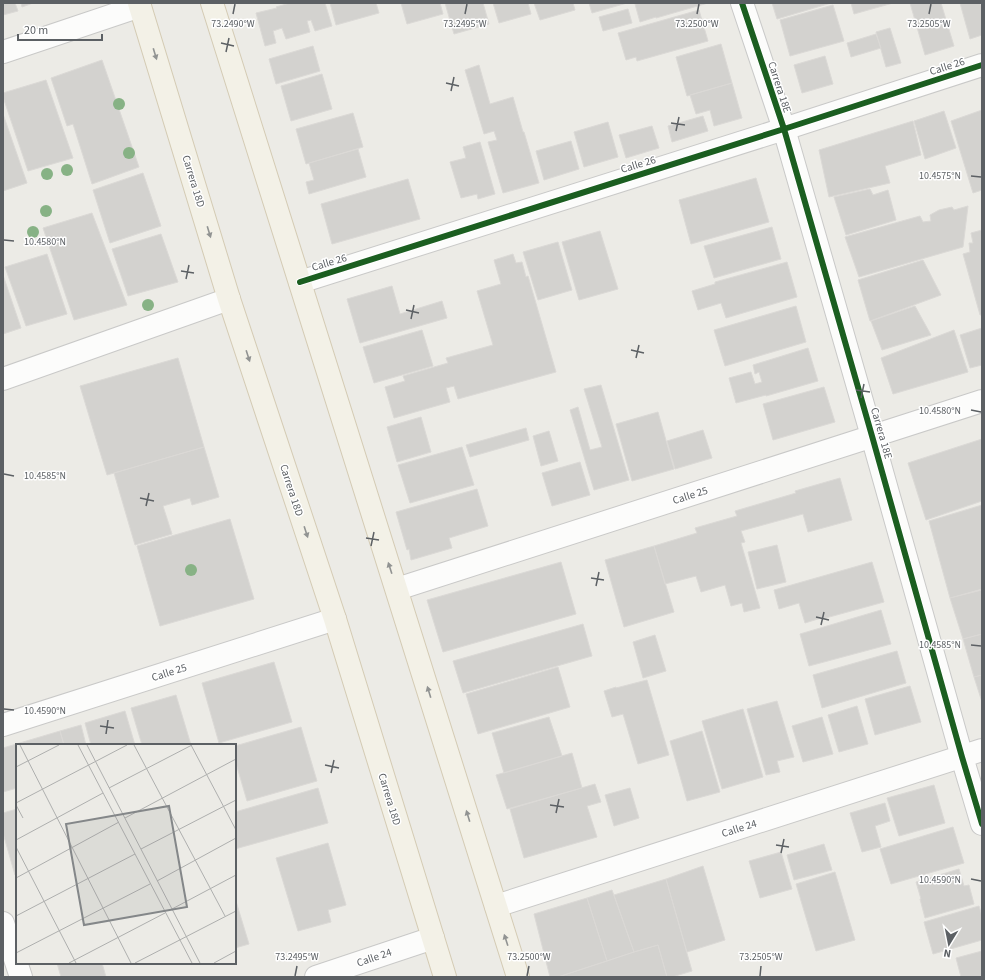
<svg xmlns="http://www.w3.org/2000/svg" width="985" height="980" font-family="'Source Sans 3',sans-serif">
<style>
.building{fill:#d3d2cf;stroke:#dbd9d6}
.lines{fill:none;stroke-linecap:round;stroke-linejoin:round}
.minor-casing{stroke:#c9c9c8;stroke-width:24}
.primary-casing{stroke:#d4cbb4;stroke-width:24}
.minor{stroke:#fcfcfb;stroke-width:22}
.primary{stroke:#f3f1e7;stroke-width:22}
.cycleway-casing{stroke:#fff;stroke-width:8}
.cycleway{stroke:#1b5e20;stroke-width:6}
.tree{fill:#87b285}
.oneway{fill:#919392}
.ticks{fill:none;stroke:#5c6064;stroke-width:1.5}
.labels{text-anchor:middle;stroke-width:3;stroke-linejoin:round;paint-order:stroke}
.street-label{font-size:11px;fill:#5c6064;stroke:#fff}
.inset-road{fill:none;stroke:#aeafae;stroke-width:1}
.view{fill:#848789;fill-opacity:0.15;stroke:#848789;stroke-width:2}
.inset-edge{fill:none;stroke:#5c6064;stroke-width:2}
.ticks-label{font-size:10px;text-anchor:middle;fill:#5c6064;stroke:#fff;stroke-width:3;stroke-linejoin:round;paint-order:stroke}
</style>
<rect width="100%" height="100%" fill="#ecebe6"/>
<path class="building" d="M 3,3 L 15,3 L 18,11 L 3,15 Z
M 21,3 L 33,3 L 22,7 Z
M 290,3 L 325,3 L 332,26 L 315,31 L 311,20 L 307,21 L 310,32 L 286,39 L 282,28 L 273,31 L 276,43 L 265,46 L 256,13 L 277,8 L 276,7 Z
M 330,3 L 376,3 L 379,13 L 336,25 Z
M 401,3 L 440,3 L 443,14 L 407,24 Z
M 445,3 L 483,3 L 489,24 L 454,34 Z
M 493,3 L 528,3 L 531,14 L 499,23 Z
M 534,3 L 573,3 L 575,10 L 540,20 Z
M 589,3 L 627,3 L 592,13 Z
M 640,3 L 708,3 L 656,18 L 656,17 L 640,22 L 635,4 Z
M 772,3 L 831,3 L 777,19 Z
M 851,3 L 893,3 L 854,14 Z
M 910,3 L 941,3 L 954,46 L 925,55 Z
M 960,3 L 980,3 L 982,8 L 982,35 L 970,39 Z
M 833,5 L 844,41 L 790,56 L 780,20 Z
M 628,9 L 632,23 L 603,31 L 599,17 Z
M 699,10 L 708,41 L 637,61 L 636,57 L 626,60 L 618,33 Z
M 890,28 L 901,63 L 886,67 L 876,32 Z
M 876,34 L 881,48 L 851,57 L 847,43 Z
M 721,44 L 732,83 L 687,96 L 676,57 Z
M 313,46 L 320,71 L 276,84 L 269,59 Z
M 825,56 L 833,84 L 802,93 L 794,65 Z
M 102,60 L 139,167 L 92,184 L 73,124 L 67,126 L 51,78 Z
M 479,65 L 490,104 L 513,97 L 523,132 L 524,132 L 539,183 L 503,193 L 488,142 L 497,140 L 494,131 L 484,134 L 465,70 Z
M 322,74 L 332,109 L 291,121 L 281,86 Z
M 46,80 L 73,158 L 28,171 L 3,97 L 3,93 Z
M 732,83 L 742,118 L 714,126 L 710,110 L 696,114 L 690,95 Z
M 982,110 L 982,190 L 973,193 L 951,121 Z
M 944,111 L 956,148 L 925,159 L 914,121 Z
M 353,113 L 363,147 L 306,164 L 296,129 Z
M 3,114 L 27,183 L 3,191 Z
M 703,116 L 708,131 L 672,142 L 668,126 Z
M 913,121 L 921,155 L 885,166 L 890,183 L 829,197 L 819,150 Z
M 608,122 L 618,157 L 584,167 L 574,132 Z
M 652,126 L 659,148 L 626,158 L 619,135 Z
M 571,141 L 579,169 L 544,180 L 536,151 Z
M 480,142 L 495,194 L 478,199 L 477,194 L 461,198 L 450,162 L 466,158 L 463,147 Z
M 358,149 L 366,177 L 309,194 L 306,182 L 314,180 L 309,163 Z
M 143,173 L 161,226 L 110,243 L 93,190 Z
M 756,178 L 769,222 L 691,244 L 679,200 Z
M 408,179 L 420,219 L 332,244 L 321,204 Z
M 870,189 L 873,195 L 888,190 L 896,220 L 846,235 L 834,197 Z
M 968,206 L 963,247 L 859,277 L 845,237 L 920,216 L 923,222 L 931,221 L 930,215 L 939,210 L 952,207 L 954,210 Z
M 92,213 L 127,305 L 74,320 L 43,228 Z
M 772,227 L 781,259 L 714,278 L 704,246 Z
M 982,230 L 982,315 L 980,315 L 963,254 L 970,252 L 969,243 L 973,243 L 971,233 Z
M 600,231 L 618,289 L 579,300 L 562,242 Z
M 161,234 L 178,282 L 128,296 L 112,249 Z
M 558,242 L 572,290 L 538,300 L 523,252 Z
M 47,254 L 67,314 L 26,326 L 5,267 Z
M 513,254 L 516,263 L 522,262 L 526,277 L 528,276 L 556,372 L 458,399 L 454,386 L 446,388 L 450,402 L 394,418 L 385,387 L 405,381 L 403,376 L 448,363 L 446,358 L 493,345 L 477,291 L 501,284 L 494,260 Z
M 923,260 L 941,295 L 870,321 L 858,280 Z
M 787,262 L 797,297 L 726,318 L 721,303 L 698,310 L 692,291 L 715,284 L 715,282 Z
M 3,275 L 21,328 L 3,334 Z
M 392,286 L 400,314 L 442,301 L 447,318 L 360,343 L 347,299 Z
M 796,306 L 806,342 L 725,366 L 714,330 Z
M 915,306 L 931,335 L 882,350 L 871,321 Z
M 982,328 L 982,365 L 970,368 L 960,335 Z
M 422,330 L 433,366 L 374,383 L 363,347 Z
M 954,330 L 968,372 L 893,394 L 881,358 Z
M 808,348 L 818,381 L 766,396 L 766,395 L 736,403 L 729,378 L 751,372 L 755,384 L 762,382 L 759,372 L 755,374 L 753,365 Z
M 178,358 L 204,447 L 107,475 L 80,386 Z
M 601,385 L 629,480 L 594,490 L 570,410 L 578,407 L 590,450 L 602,447 L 584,389 Z
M 824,387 L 835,422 L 773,440 L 763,404 Z
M 658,412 L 674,469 L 632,481 L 616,424 Z
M 421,417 L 431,452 L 397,462 L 387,427 Z
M 526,428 L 529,440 L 470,457 L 466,445 Z
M 703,430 L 712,458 L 675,469 L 667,441 Z
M 549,431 L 558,461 L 541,466 L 533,436 Z
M 982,439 L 982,501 L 926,520 L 908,463 Z
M 204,447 L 219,497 L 192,505 L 190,498 L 163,506 L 172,534 L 135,545 L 114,473 Z
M 462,447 L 474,485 L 410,503 L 398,465 Z
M 580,462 L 590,495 L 552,506 L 542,473 Z
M 840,478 L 852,520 L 808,532 L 803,514 L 741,531 L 745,542 L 741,543 L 760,608 L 744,612 L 742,603 L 731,606 L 725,585 L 701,592 L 696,576 L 665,584 L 654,546 L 697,533 L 695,528 L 737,516 L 735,511 L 796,493 L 795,491 Z
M 477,489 L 488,526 L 449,538 L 452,548 L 411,560 L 409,549 L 407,550 L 396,512 Z
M 982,505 L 982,589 L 950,598 L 929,521 Z
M 230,519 L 254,599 L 160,626 L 137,546 Z
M 777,545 L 786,582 L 757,589 L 748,552 Z
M 654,546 L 674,612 L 624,627 L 605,560 Z
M 561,562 L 576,614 L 443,652 L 427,600 Z
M 872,562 L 884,602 L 822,619 L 821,618 L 805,623 L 799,603 L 779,609 L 774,590 Z
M 982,590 L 982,634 L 963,639 L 950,598 Z
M 881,610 L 891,644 L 809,666 L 800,634 Z
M 583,624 L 592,656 L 463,693 L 453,661 Z
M 982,634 L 982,675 L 974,677 L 963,639 Z
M 655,635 L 666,671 L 643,678 L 633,642 Z
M 897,651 L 906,683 L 822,708 L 813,675 Z
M 274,662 L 292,722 L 219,743 L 202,683 Z
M 558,667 L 570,707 L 478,734 L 466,694 Z
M 982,675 L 982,702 L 974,677 Z
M 647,680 L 669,755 L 638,764 L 623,714 L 612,717 L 604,691 L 616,687 L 616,688 Z
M 910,686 L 921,722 L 875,735 L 865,699 Z
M 176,695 L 191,745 L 142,745 L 131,708 Z
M 777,701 L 794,757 L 777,761 L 780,772 L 766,775 L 747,709 Z
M 857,706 L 868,744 L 839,752 L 828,715 Z
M 743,709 L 763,777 L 722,789 L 702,721 Z
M 125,711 L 135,745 L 91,745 L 85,723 Z
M 549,717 L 562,756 L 504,773 L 492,733 Z
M 822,717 L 833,754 L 803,762 L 792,726 Z
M 81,725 L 86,745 L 64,745 L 60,731 Z
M 301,727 L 317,781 L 247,801 L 235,760 L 235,746 Z
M 60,731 L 64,745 L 17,745 L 17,788 L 3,792 L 3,748 Z
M 702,731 L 720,792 L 687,801 L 670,741 Z
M 572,753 L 582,788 L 507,809 L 496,775 Z
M 595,784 L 601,802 L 587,806 L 597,837 L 524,858 L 510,809 Z
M 934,785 L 945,823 L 899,836 L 887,798 Z
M 318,788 L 328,823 L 235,849 L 235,812 Z
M 630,788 L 639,818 L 614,826 L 605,795 Z
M 885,803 L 890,821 L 875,826 L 881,847 L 862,852 L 850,813 Z
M 17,809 L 17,874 L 15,875 L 3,833 L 3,813 Z
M 953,827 L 964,863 L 891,884 L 880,849 Z
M 328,843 L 346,905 L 328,910 L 331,922 L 298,931 L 276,858 Z
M 824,844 L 832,870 L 794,880 L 787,855 Z
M 781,852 L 792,889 L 760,898 L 749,861 Z
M 703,866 L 725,940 L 687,952 L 666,879 Z
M 959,869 L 964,886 L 969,885 L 974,904 L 925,918 L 920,899 L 921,899 L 916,882 Z
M 835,872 L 855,940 L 816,951 L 796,884 Z
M 666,879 L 692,971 L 672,977 L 667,977 L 658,945 L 634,952 L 614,895 Z
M 612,890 L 634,952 L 607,961 L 587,898 Z
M 235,898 L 249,944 L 235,948 Z
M 587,898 L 607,961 L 558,977 L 550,977 L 534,914 Z
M 979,906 L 982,916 L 982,940 L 933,954 L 924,922 Z
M 658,945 L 667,977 L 558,977 L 634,952 Z
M 982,951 L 982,977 L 961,977 L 956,958 Z
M 57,963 L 102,963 L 106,977 L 61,977 Z"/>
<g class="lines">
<defs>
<path id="minor" d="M 742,3 L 784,129 L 872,436 L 962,757 L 982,824
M 3,52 L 140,6
M 300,282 L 784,129 L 982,65
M 3,379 L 229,299
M 397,589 L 982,401
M 3,725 L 335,619
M 496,906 L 982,750
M 3,923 L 21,977
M 316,977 L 433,938"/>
<path id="primary" d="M 139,3 L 229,299 L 335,619 L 445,977
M 212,3 L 518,977"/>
</defs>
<use href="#minor" class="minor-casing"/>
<use href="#primary" class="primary-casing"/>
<use href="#minor" class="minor"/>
<use href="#primary" class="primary"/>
<defs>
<path id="cycleway" d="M 742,3 L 784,129 L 872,436 L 962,757 L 982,824
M 300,282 L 784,129 L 982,65"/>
</defs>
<use href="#cycleway" class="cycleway-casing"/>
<use href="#cycleway" class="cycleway"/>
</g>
<g class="tree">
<circle cx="119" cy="104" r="6"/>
<circle cx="129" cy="153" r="6"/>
<circle cx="67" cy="170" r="6"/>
<circle cx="47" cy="174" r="6"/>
<circle cx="46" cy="211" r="6"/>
<circle cx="33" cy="232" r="6"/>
<circle cx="148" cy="305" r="6"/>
<circle cx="191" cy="570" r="6"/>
</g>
<defs><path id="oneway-solid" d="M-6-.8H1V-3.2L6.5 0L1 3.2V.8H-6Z"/></defs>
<g class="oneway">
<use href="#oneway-solid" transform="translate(155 54) rotate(73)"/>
<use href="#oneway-solid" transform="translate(209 232) rotate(73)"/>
<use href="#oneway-solid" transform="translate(248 356) rotate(72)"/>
<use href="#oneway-solid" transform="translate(306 532) rotate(72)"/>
<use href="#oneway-solid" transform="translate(390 568) rotate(-108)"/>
<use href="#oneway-solid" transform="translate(429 692) rotate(-107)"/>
<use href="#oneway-solid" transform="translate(468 816) rotate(-107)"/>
<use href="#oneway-solid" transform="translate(506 940) rotate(-108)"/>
</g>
<path class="ticks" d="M 233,14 L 235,4M 465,14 L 467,4M 697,14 L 699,4M 929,14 L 931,4M 221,43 L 234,46M 226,52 L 229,38M 446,83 L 459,86M 451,91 L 454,77M 671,123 L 685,125M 676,131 L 679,117M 971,176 L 981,177M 4,240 L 14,241M 181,271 L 194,273M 186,279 L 189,265M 406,310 L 419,313M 411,319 L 414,305M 631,350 L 644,353M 636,358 L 639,345M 856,390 L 870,392M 861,398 L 864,384M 971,410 L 981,412M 4,474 L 14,476M 140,498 L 154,501M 146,506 L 149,493M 366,538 L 379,540M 371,546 L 374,532M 591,578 L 604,580M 596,586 L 599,572M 816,617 L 829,620M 821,625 L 824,612M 971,645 L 981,646M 4,709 L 14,710M 100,726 L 114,728M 106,734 L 108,720M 325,765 L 339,768M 331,773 L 334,760M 550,805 L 564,807M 556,813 L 559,799M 776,845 L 789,847M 781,853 L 784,839M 971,879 L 981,881M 295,976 L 297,966M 527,976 L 529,966M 760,976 L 761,966"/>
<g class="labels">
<g class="street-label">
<text transform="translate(947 66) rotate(-18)" y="4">Calle 26</text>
<text transform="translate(780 87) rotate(72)" y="4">Carrera 18E</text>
<text transform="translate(638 164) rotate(-17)" y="4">Calle 26</text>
<text transform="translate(194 181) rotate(73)" y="4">Carrera 18D</text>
<text transform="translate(329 262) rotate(-17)" y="4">Calle 26</text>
<text transform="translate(882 433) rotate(74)" y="4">Carrera 18E</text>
<text transform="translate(292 490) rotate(72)" y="4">Carrera 18D</text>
<text transform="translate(690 495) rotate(-18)" y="4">Calle 25</text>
<text transform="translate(169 672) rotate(-18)" y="4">Calle 25</text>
<text transform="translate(390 799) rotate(73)" y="4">Carrera 18D</text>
<text transform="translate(739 828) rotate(-18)" y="4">Calle 24</text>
<text transform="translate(374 957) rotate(-19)" y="4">Calle 24</text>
</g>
</g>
<g transform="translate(16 744)">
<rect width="220" height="220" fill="#ecebe6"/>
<path class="inset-road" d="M 4,1 L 115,219M 62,1 L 176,219M 71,1 L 184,219M 118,1 L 209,172M 175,1 L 220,86M 0,23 L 43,1M 93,44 L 176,1M 0,59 L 111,1M 0,61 L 7,74M 109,74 L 220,15M 0,96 L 87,49M 0,103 L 60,219M 125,105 L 220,56M 0,134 L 103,78M 141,137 L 220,94M 156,165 L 220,131M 0,172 L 119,110M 0,209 L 134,140M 53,219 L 149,169M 119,219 L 220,167M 198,219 L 220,207"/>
<path class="view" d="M 153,62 L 171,163 L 68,181 L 50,80 Z"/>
<rect width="220" height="220" class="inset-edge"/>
</g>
<g class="ticks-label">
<text x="233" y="27">73.2490°W</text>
<text x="465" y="27">73.2495°W</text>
<text x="697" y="27">73.2500°W</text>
<text x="929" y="27">73.2505°W</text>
<text x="940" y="179">10.4575°N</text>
<text x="45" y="245">10.4580°N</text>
<text x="940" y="414">10.4580°N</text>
<text x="45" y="479">10.4585°N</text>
<text x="940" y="648">10.4585°N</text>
<text x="45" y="714">10.4590°N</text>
<text x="940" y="883">10.4590°N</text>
<text x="297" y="960">73.2495°W</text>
<text x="529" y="960">73.2500°W</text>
<text x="761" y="960">73.2505°W</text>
</g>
<rect width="985" height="980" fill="none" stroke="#5c6064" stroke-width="8"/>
<g transform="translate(949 944) rotate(190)" stroke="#ffffff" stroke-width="3" paint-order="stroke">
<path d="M0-3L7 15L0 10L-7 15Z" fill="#5c6064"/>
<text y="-6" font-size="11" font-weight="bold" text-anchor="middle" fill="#5c6064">N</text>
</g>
<path d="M18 34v6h84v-6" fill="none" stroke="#5c6064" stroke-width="2"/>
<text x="24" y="34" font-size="12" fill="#5c6064" stroke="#ffffff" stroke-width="3" paint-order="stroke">20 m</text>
</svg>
